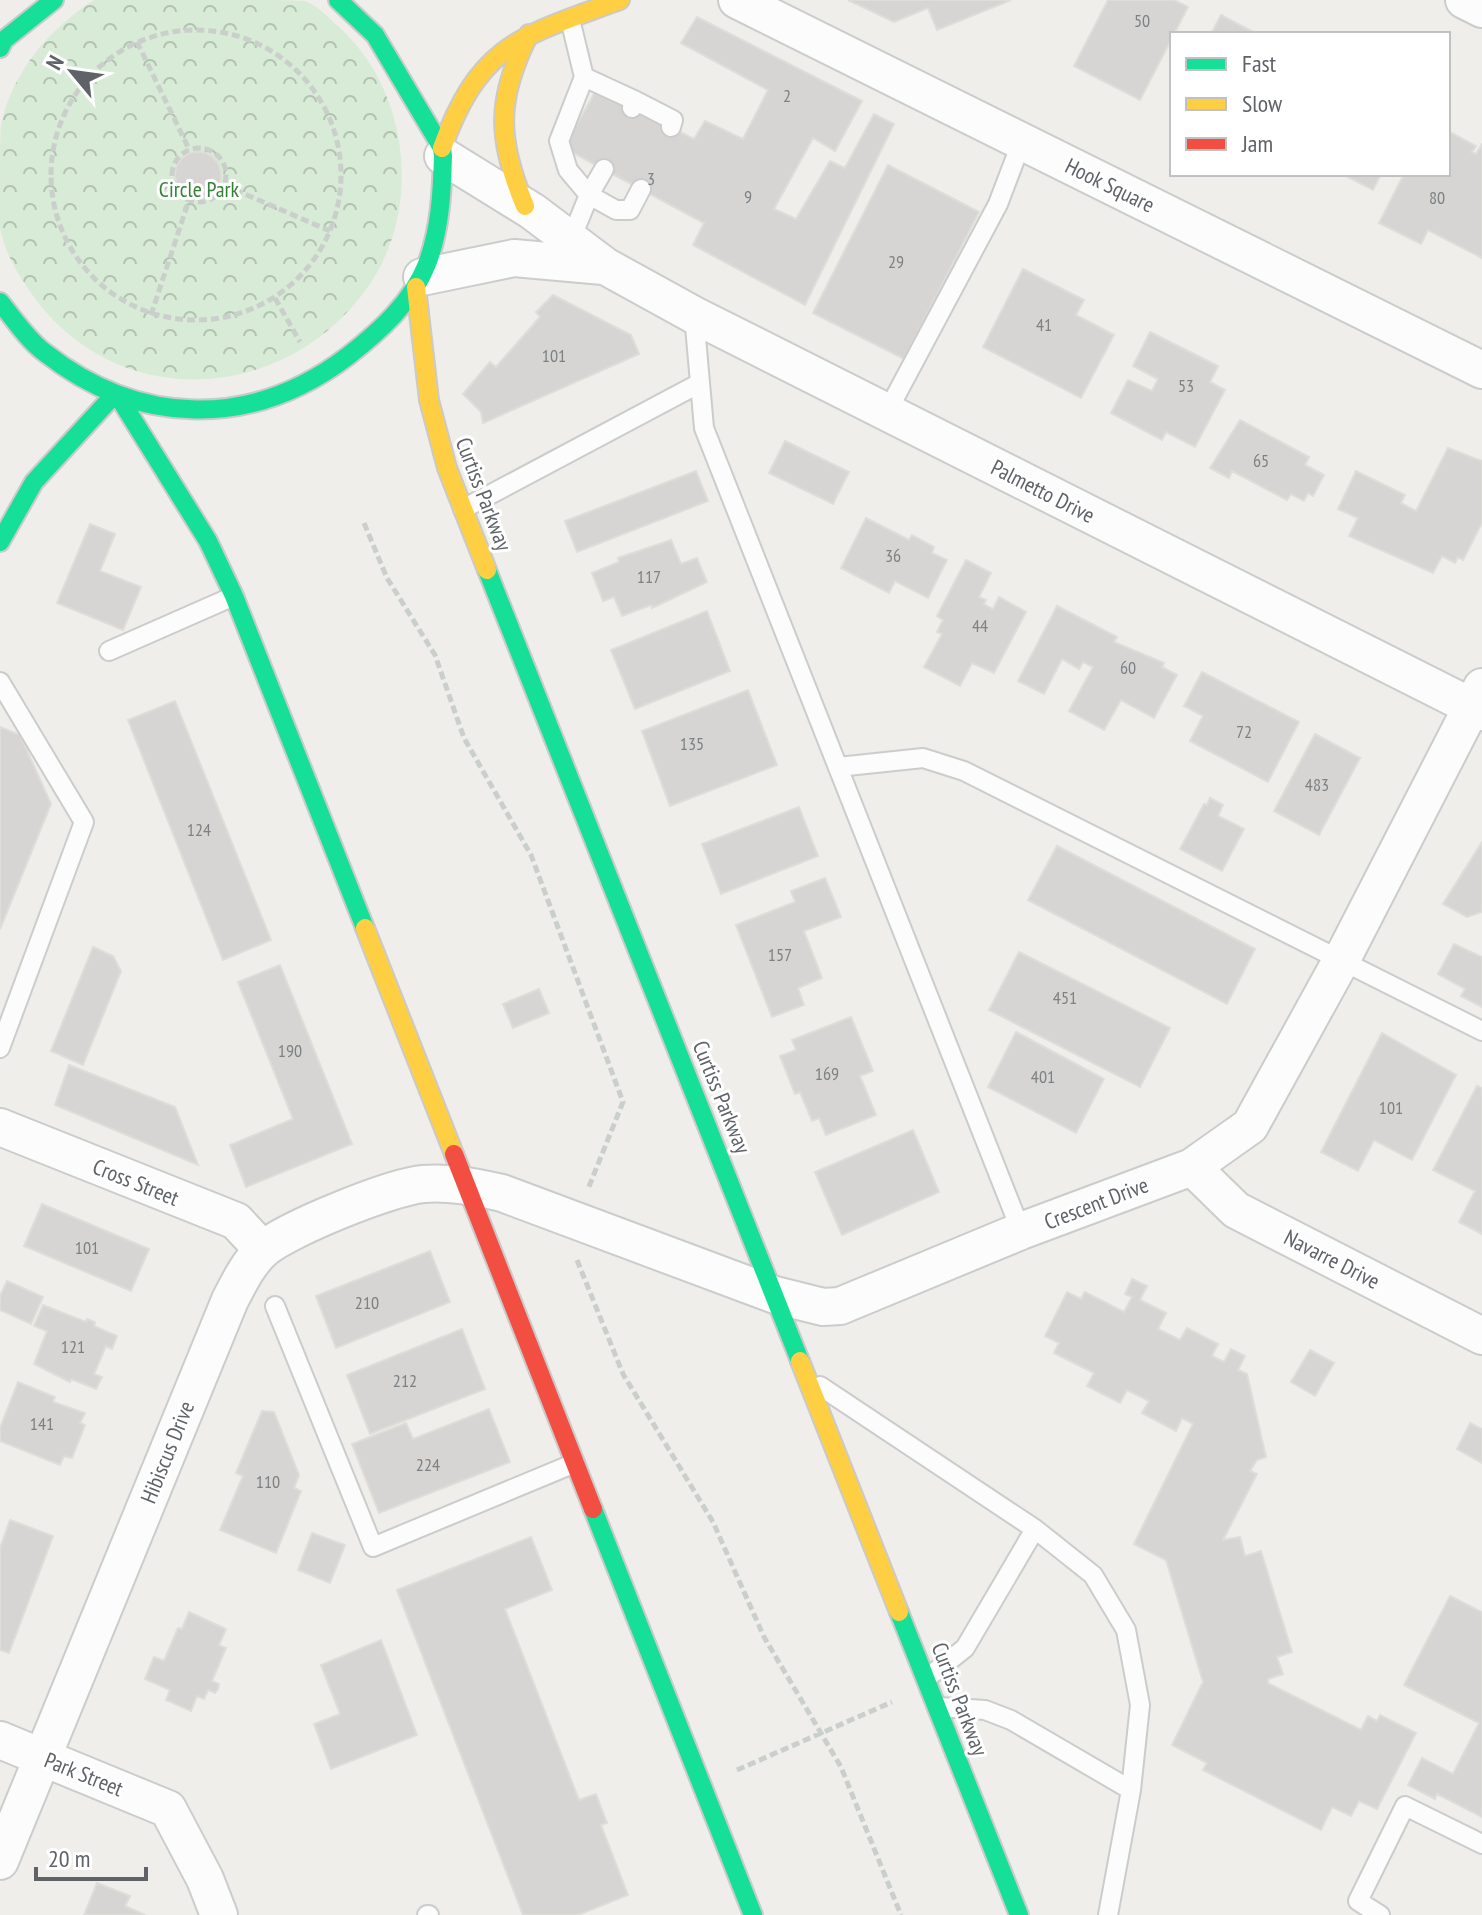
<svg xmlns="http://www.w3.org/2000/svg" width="1482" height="1915" font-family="'PT Sans Narrow',sans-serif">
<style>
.forest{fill:url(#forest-crowns)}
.building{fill:#d6d5d3;stroke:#deddd9;stroke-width:2}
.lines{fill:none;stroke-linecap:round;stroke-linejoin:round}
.lane-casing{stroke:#cbcccc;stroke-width:22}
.street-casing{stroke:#cbcccc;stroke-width:40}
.fast-casing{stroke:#cacacb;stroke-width:22}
.slow-casing{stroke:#cacacb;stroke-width:22}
.jam-casing{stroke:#cacacb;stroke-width:22}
.path{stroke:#cacfcc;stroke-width:5;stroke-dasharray:8 4;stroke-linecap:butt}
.lane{stroke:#fdfcfc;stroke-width:18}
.street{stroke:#fdfcfc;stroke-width:36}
.fast{stroke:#16e098;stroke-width:18}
.slow{stroke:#ffcf43;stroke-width:18}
.jam{stroke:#f24e42;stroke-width:18}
.labels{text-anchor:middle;stroke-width:6;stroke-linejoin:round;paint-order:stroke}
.number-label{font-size:18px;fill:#7e8184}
.street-label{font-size:22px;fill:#5f6368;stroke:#fff}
.park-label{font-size:22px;fill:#348238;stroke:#fff}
</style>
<defs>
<pattern id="forest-crowns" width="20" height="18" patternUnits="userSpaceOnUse" patternTransform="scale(2)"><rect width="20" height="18" fill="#d8ebd6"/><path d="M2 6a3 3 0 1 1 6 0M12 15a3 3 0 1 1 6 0" fill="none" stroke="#b2c2b1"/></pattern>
</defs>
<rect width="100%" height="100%" fill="#efeeea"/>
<path class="forest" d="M 94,0 C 147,0 201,0 254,0 C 268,0 291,0 305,1 C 318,6 330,19 340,28 C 411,93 423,213 365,291 C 284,401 123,413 37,301 C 21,280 4,253 0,227 C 0,209 0,188 0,169 C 0,155 0,138 1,125 C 12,72 50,28 94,0 Z"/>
<path class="building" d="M 848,0 L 1011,0 L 937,30 L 928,8 L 894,22 Z
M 1108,0 L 1174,0 L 1188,7 L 1140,100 L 1074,66 Z
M 1221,15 L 1257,34 L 1211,34 Z
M 697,17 L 862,101 L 835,151 L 813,138 L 774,209 L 796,219 L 830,161 L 845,168 L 874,114 L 894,124 L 805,305 L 693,245 L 704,223 L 564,148 L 596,90 L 694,139 L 705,121 L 743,139 L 768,90 L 681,43 Z
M 1448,131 L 1476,146 L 1472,152 L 1476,154 L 1482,144 L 1482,258 L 1428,230 L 1421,244 L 1379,223 L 1404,174 L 1448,174 Z
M175 175a23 23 0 1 1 46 0a23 23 0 1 1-46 0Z
M 888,165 L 979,212 L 904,359 L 813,313 Z
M 1342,174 L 1381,174 L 1373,190 Z
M 1023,269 L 1084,300 L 1076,315 L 1114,335 L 1081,398 L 983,347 Z
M 553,295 L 631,335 L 639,354 L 483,423 L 481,412 L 463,394 L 490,362 L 496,367 L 540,317 L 536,312 Z
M 1150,332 L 1218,366 L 1210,382 L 1225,390 L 1195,447 L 1166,432 L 1162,440 L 1111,413 L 1128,380 L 1152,391 L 1158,379 L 1133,366 Z
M 1240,420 L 1309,457 L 1305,465 L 1324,475 L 1313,496 L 1308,493 L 1304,501 L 1291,494 L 1287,500 L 1232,471 L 1229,478 L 1210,468 Z
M 785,441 L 849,472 L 833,504 L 769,473 Z
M 1448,448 L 1482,461 L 1482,523 L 1463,560 L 1458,557 L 1455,563 L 1442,556 L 1433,573 L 1349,536 L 1358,518 L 1338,509 L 1356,471 L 1405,495 L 1401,503 L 1416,511 Z
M 696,471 L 708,501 L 577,552 L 565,521 Z
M 866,518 L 909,540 L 912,535 L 934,547 L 932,553 L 947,560 L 928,598 L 895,581 L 889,593 L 841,568 Z
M 90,524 L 115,534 L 100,571 L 141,587 L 123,630 L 57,603 Z
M 671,540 L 681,564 L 697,558 L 707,582 L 652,608 L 651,605 L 622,616 L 614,597 L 603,601 L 592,573 L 619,562 L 618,558 Z
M 966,560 L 991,573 L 979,597 L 986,600 L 984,604 L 993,609 L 999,597 L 1026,612 L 994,673 L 972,663 L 960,686 L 924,667 L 942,634 L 937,632 L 943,620 L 937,616 Z
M 1057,606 L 1117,637 L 1114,642 L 1164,663 L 1162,667 L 1177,675 L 1154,718 L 1121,700 L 1104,730 L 1069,711 L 1093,667 L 1083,662 L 1079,669 L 1062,659 L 1044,694 L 1018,681 Z
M 707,611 L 730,671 L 635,709 L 611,650 Z
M 1202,672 L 1299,722 L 1268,782 L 1190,741 L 1203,716 L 1184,706 Z
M 748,690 L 777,765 L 670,806 L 642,731 Z
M 175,701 L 271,940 L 223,960 L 128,720 Z
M 0,727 L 20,735 L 51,804 L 0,929 Z
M 1315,734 L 1360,758 L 1319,835 L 1274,811 Z
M 1210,798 L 1223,805 L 1218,816 L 1244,829 L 1222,871 L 1180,849 L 1204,804 L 1207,805 Z
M 799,807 L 818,856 L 721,894 L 702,844 Z
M 1482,842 L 1482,912 L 1467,917 L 1443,904 Z
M 1057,846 L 1255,949 L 1227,1004 L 1028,900 Z
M 825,878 L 841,917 L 804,931 L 822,978 L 798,988 L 804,1005 L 772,1017 L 736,925 L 795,902 L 791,891 Z
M 1454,944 L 1482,957 L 1482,1007 L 1461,996 L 1465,989 L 1438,974 Z
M 93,947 L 113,956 L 121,971 L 83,1065 L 51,1051 Z
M 1019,952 L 1170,1028 L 1140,1087 L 989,1010 Z
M 280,965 L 352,1144 L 246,1187 L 230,1145 L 293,1119 L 238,982 Z
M 539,989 L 549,1013 L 513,1028 L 503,1004 Z
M 851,1017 L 873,1071 L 860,1076 L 876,1115 L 826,1135 L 819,1118 L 812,1121 L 800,1092 L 795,1094 L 780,1056 L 796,1050 L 792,1040 Z
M 1016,1032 L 1104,1079 L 1076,1133 L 988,1087 Z
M 1382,1033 L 1456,1075 L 1412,1160 L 1374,1140 L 1358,1171 L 1321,1152 Z
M 69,1065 L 175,1107 L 198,1165 L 55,1105 Z
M 1477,1086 L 1482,1088 L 1482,1234 L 1459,1222 L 1475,1191 L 1433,1170 Z
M 913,1130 L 939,1192 L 842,1235 L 815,1172 Z
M 42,1204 L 149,1249 L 131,1291 L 24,1246 Z
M 430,1251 L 450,1302 L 336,1348 L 316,1296 Z
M 1132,1279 L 1147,1286 L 1140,1300 L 1166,1313 L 1158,1329 L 1180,1340 L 1187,1328 L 1218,1344 L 1212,1356 L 1224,1362 L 1231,1349 L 1245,1356 L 1238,1370 L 1247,1374 L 1266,1457 L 1257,1460 L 1250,1471 L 1257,1474 L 1223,1540 L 1240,1537 L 1245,1556 L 1261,1551 L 1292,1652 L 1277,1657 L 1283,1674 L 1268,1679 L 1268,1683 L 1361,1730 L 1368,1716 L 1377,1721 L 1380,1715 L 1416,1733 L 1377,1809 L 1359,1801 L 1351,1816 L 1332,1807 L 1321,1830 L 1203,1770 L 1207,1763 L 1172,1745 L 1203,1682 L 1166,1560 L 1134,1544 L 1193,1424 L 1182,1418 L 1176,1431 L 1142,1413 L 1149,1401 L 1127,1390 L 1120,1403 L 1087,1386 L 1094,1373 L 1054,1353 L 1059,1343 L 1045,1336 L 1067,1292 L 1081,1299 L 1085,1292 L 1124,1312 L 1132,1297 L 1125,1294 Z
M 7,1281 L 43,1297 L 31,1324 L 0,1310 L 0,1296 Z
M 43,1305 L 86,1322 L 87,1319 L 95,1322 L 94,1326 L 117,1336 L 112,1349 L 106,1346 L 94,1374 L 102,1377 L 96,1389 L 71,1379 L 70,1382 L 34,1364 L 47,1331 L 34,1326 Z
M 462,1329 L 485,1389 L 370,1434 L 347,1375 Z
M 1310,1350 L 1334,1363 L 1315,1396 L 1291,1382 Z
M 18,1382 L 55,1397 L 53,1402 L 85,1413 L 80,1423 L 85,1425 L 72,1458 L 64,1456 L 60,1465 L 0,1441 L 0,1428 Z
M 489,1409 L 510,1462 L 379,1513 L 352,1444 L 406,1423 L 413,1439 Z
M 262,1411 L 274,1412 L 299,1475 L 294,1488 L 301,1491 L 276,1553 L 220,1530 L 243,1476 L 236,1473 Z
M 1470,1423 L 1482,1429 L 1482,1463 L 1457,1449 Z
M 10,1520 L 53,1536 L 9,1653 L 0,1650 L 0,1548 Z
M 312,1533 L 345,1545 L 330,1583 L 298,1570 Z
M 531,1537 L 552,1590 L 505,1609 L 579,1800 L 596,1794 L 607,1823 L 601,1825 L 628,1895 L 578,1915 L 523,1915 L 397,1590 Z
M 1450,1596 L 1482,1612 L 1482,1817 L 1437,1794 L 1435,1799 L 1408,1785 L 1422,1758 L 1453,1774 L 1479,1723 L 1404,1685 Z
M 189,1612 L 226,1629 L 219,1645 L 226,1648 L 212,1681 L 219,1684 L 218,1689 L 215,1693 L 208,1690 L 204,1699 L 197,1696 L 191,1711 L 166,1700 L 170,1690 L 145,1679 L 154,1657 L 164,1661 L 178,1628 L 182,1629 Z
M 381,1640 L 417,1735 L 331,1769 L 314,1724 L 340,1714 L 321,1665 Z
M 97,1883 L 130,1896 L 125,1906 L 145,1915 L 84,1915 Z"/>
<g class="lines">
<defs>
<path id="lane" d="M 570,19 L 584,77 L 559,141 L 568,170 L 589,195 L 571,239
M 584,77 L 636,101 L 632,108
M 636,101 L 673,120 L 671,127
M 604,169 L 589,195 L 616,210 L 630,210 L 641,189
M 694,315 L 704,428 L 1021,1231
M 887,412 L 998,204 L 1022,141
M 463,509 L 700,383
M 109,651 L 234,596
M 0,682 L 84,822 L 0,1048
M 838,767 L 923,758 L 964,771 L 1482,1031
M 275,1306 L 373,1547 L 575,1463
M 820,1386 L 1035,1529 L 1093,1575 L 1126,1630 L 1140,1705 L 1131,1790 L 1108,1915
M 927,1678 L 965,1648 L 1035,1529
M 939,1707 L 985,1710 L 1011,1720 L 1131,1790
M 427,1915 L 429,1915
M 1380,1915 L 1358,1901 L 1405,1806 L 1482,1844"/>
<path id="street" d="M 737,0 L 1482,370
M 1464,0 L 1482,9
M 443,156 L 532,211 L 605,266 L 694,315 L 1482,712
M 422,277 L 514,258 L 603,266
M 0,1127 L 236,1221 L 263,1250
M 1192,1167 L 1236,1210 L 1482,1336
M 0,1740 L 168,1809 L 205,1879 L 219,1915
M 0,1861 L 230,1300 C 239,1283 248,1263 264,1249 C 287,1229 391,1187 423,1184 C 450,1182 476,1187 502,1193 L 775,1295 L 823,1307 L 840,1306 L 1021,1231 L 1192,1167 L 1250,1126 L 1342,959 L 1482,687"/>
<path id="fast" d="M 0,48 L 4,40 L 54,0
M 0,302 C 14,319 27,339 44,352 C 139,427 252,429 348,356 C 380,331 412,302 427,264 C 440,230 442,193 443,156 L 442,148 L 375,35 L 338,0
M 120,399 L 208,541 L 234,596 L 365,928
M 0,542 L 34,482 L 113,396
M 487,570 L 800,1361
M 593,1509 L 753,1915
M 899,1612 L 1019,1915"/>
<path id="slow" d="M 442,148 C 480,43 522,36 620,0
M 525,206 C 497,139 496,99 529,34
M 416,287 L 429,400 L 447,468 L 487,570
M 365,928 L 454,1154
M 800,1361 L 899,1612"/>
<path id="jam" d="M 454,1154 L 593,1509"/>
</defs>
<use href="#lane" class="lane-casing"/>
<use href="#street" class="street-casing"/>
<use href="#fast" class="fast-casing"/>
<use href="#slow" class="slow-casing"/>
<use href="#jam" class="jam-casing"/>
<path class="path" d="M51 175a145 145 0 1 1 290 0a145 145 0 1 1-290 0Z
M 137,42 L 189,149
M172 175a27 27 0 1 1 54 0a27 27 0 1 1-54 0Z
M 224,185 L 330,231
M 275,298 L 300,342
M 151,315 L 189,200
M 364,523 L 387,578 L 435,655 L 464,738 L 531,855 L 623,1102 L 588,1189
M 577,1260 L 623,1374 L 713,1522 L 764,1637 L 841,1767 L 901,1915
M 737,1770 L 892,1702"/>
<use href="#lane" class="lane"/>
<use href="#street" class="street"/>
<use href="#fast" class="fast"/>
<use href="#slow" class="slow"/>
<use href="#jam" class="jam"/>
</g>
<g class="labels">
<g class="number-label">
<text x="1142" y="27">50</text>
<text x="787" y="102">2</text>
<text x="651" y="185">3</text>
<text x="748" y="203">9</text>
<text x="1437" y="204">80</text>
<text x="896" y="268">29</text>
<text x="1044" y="331">41</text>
<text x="554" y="362">101</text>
<text x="1186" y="392">53</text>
<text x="1261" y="467">65</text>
<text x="893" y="562">36</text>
<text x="649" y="583">117</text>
<text x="980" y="632">44</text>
<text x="1128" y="674">60</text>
<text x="1244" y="738">72</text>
<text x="692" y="750">135</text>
<text x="1317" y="791">483</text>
<text x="199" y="836">124</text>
<text x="780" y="961">157</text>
<text x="1065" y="1004">451</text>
<text x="290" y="1057">190</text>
<text x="827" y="1080">169</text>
<text x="1043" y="1083">401</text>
<text x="1391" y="1114">101</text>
<text x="87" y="1254">101</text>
<text x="367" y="1309">210</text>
<text x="73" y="1353">121</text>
<text x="405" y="1387">212</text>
<text x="42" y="1430">141</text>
<text x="428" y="1471">224</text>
<text x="268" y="1488">110</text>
</g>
<g class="street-label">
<text transform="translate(1110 185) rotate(26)" y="8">Hook Square</text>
<text transform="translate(1043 491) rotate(27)" y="8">Palmetto Drive</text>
<text transform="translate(484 494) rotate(69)" y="8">Curtiss Parkway</text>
<text transform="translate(722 1097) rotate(68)" y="8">Curtiss Parkway</text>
<text transform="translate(136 1182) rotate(22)" y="8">Cross Street</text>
<text transform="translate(1096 1203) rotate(-21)" y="8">Crescent Drive</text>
<text transform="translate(1332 1259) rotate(27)" y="8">Navarre Drive</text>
<text transform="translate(167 1452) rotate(-68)" y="8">Hibiscus Drive</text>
<text transform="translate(960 1699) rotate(69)" y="8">Curtiss Parkway</text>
<text transform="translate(84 1774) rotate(22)" y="8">Park Street</text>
</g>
<g class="park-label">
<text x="199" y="197">Circle Park</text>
</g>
</g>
<rect x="1170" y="32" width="280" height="144" fill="#ffffff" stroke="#bfc1c3" stroke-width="2"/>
<rect x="1186" y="58" width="40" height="12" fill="#16e098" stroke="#bfc1c3" stroke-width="2"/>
<text x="1242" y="72" font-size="24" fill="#5f6368">Fast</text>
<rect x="1186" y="98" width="40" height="12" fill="#ffcf43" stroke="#bfc1c3" stroke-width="2"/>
<text x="1242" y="112" font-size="24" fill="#5f6368">Slow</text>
<rect x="1186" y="138" width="40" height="12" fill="#f24e42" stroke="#bfc1c3" stroke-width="2"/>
<text x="1242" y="152" font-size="24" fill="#5f6368">Jam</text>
<g transform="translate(72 72) rotate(299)" stroke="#ffffff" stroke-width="6" paint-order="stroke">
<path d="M0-6L14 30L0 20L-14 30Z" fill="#5f6368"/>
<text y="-12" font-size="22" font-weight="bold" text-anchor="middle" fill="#5f6368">N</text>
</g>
<path d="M36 1867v12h110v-12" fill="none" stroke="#5f6368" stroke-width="4"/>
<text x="48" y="1867" font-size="24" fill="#5f6368" stroke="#ffffff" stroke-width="6" paint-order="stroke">20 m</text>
</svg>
